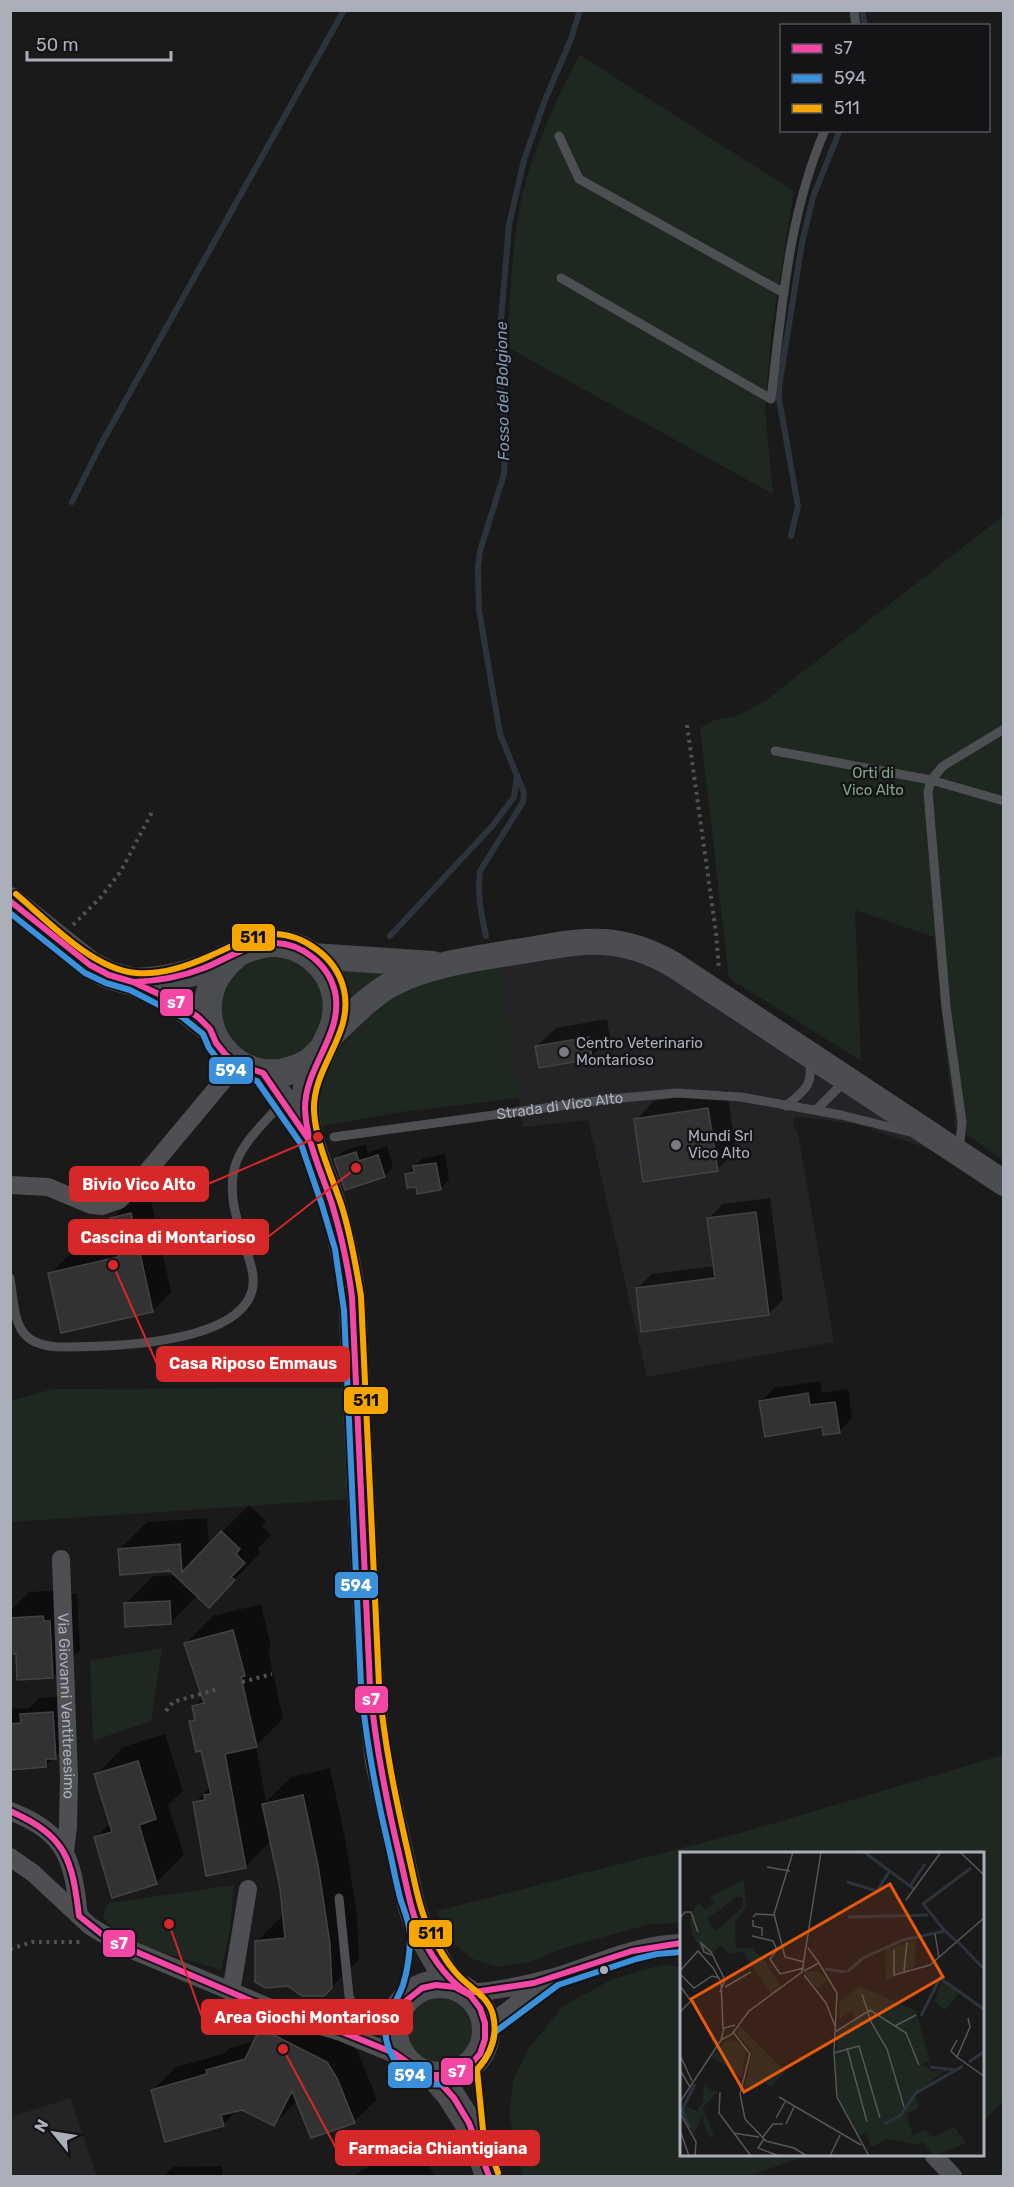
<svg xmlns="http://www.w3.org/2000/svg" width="1014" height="2187" font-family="Rubik,sans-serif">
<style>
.built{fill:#242426}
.green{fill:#1f2721}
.shadow{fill:#0007;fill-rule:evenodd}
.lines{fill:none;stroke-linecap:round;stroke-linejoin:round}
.stream{stroke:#2c333c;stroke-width:6}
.building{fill:#323232;stroke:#424346;stroke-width:1.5}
.path{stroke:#505154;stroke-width:4;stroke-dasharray:3 4.5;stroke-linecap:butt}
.lane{stroke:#4e4f53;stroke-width:9}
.street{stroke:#4e4f53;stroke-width:18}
.secondary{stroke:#4c4d51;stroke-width:26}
.primary{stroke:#4b4c4f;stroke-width:28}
.bus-1-casing{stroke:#141316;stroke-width:10}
.bus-2-casing{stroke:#141316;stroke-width:10}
.bus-3-casing{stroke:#141316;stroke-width:10}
.bus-1{stroke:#f346a5;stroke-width:6}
.bus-2{stroke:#3a90db;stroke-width:6}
.bus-3{stroke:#f7a600;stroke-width:6}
.poi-dot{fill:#787b82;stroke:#141316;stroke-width:2}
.bus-dot{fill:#abafba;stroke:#141316;stroke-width:2}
.labels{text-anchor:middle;stroke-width:5;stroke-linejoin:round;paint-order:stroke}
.park-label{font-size:15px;fill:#82a587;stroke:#141316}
.poi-label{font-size:15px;fill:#abafba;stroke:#141316;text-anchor:start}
.street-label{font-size:15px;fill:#abafba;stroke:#141316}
.water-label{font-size:16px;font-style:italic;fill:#829ab5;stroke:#141316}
.inset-river{fill:none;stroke:#2c333c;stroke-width:3}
.inset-road{fill:none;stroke:#54565a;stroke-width:1.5}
.view{fill:#e8590c;fill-opacity:0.15;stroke:#e8590c;stroke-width:3}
.inset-edge{fill:none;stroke:#abafba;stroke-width:3}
.leader{fill:none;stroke:#d62828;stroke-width:2}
.callout-dot{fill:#d62828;stroke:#141316;stroke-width:2}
.callout{fill:#d62828;stroke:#d62828;stroke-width:2}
.callout-label{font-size:16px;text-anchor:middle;font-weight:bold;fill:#fff}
.line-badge{stroke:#141316;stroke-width:2}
.badge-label{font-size:16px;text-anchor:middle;font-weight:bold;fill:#fff}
.pale-badge-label{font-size:16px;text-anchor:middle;font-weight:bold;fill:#111}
</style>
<rect width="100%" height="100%" fill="#1a1a1a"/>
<path class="built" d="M 601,951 L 654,964 L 938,1152 L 859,1125 L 819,1119 L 794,1117 L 793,1125 L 798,1133 L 834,1342 L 647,1377 L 588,1120 L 523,1127 L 499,964 Z
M 70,2098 L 97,2176 L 11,2176 L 11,2117 Z"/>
<path class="green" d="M 580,55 L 794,191 L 772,327 L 765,408 L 773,494 L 507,347 C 511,291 511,232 527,177 C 540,135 559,93 580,55 Z
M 1003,516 L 1003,1160 L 954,1126 L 955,1117 L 948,1071 L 934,937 L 855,910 L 861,1061 L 729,978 L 700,728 L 715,720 L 740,715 L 765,701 Z
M 259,956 L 288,956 L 313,972 L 326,1001 L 321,1033 L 298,1056 L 267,1063 L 237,1050 L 218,1010 L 234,970 Z
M 335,963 L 404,970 L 350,1005 Z
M 499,964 L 519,1098 L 401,1112 L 317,1127 L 318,1090 L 323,1076 L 362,1015 L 393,990 Z
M 345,1388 L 350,1499 L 11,1522 L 11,1401 L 53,1389 Z
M 162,1648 L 151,1721 L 93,1741 L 90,1661 Z
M 1003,1755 L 1003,2101 L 983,2122 L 982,1854 L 681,1854 L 681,1923 L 650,1924 L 561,1949 L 530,1962 L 497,1967 L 473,1959 L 448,1940 L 437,1911 L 744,1832 Z
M 234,1885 L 230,1931 L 221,1970 C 184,1958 130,1948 104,1919 L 104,1911 L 109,1903 Z
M 666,1964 L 681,1968 L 681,2156 L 807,2156 L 748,2176 L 523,2176 L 509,2114 L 513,2081 L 528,2049 L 563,2006 L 613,1979 Z
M407 2031a35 35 0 1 1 70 0a35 35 0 1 1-70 0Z"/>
<path class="shadow" d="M 607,1019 L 610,1039 L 591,1057 L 537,1046 L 556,1028 Z
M 727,1090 L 736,1151 L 717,1170 L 636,1120 L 654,1101 Z
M 366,1144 L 368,1153 L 387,1146 L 393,1167 L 384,1176 L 335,1160 L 345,1150 Z
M 445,1154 L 449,1179 L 440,1189 L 417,1185 L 407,1174 L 423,1158 Z
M 150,1195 L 171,1292 L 153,1311 L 50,1274 L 69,1255 L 117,1244 L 112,1219 L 131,1200 ZM 126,1254 L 126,1257 L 70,1270 L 70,1267 Z
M 770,1198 L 783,1300 L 768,1314 L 637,1288 L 652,1274 L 715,1266 L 709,1218 L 723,1204 Z
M 820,1381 L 822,1393 L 848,1389 L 852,1418 L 839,1431 L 760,1402 L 774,1388 Z
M 249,1505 L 266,1521 L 262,1526 L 271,1535 L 257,1549 L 261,1552 L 209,1606 L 198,1595 L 171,1623 L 125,1604 L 153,1576 L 177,1575 L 169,1568 L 168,1570 L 120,1549 L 147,1522 L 207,1518 L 209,1545 Z
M 70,1590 L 70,1594 L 77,1594 L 80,1650 L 53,1677 L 17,1652 L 10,1653 L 10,1611 L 29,1592 Z
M 261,1604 L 271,1647 L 268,1651 L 283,1719 L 256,1746 L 266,1802 L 291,1777 L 330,1768 L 345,1838 L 357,1916 L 359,1960 L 323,1995 L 257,1941 L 284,1914 L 282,1888 L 272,1840 L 245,1867 L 195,1803 L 210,1787 L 202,1749 L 191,1722 L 196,1716 L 194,1707 L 203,1697 L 186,1643 L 213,1616 Z
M 69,1696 L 72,1740 L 46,1766 L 10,1768 L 10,1709 L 29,1708 L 39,1698 Z
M 165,1734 L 183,1791 L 168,1805 L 184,1855 L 157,1882 L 113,1896 L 95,1838 L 110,1823 L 96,1775 L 123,1747 Z
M 284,2007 L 350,2040 L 359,2055 L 377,2099 L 354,2122 L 297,2101 L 274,2124 L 242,2108 L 238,2109 L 223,2125 L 153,2090 L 176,2067 L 223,2054 L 230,2048 L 255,2041 L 261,2029 Z
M 414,2141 L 435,2176 L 353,2176 Z
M 222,2166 L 222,2176 L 164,2176 L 173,2167 Z"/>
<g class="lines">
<path class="stream" d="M 862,10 L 865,26
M 72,502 L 100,446 L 344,10
M 791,536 L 798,506 L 779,399 L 779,387 L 802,243 L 813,197 L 840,130
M 390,936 L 493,825 L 514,797 L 517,775
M 486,936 C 481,914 477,893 480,871 L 523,802 L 524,793 L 500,734 L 479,610 L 478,568 L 480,551 L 504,474 L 506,438 L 501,387 L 500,331 L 509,225 L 524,160 L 545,100 L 571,39 L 580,10"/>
</g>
<path class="building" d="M 589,1037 L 592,1059 L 539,1068 L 535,1046 Z
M 708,1108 L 718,1171 L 643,1182 L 634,1119 Z
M 356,1152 L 359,1161 L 378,1155 L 385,1177 L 345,1190 L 334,1159 Z
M 436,1163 L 441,1190 L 417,1194 L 416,1187 L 407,1188 L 405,1174 L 414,1172 L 413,1166 Z
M 756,1212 L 769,1315 L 641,1332 L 636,1288 L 715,1278 L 707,1218 Z
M 131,1213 L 153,1312 L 61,1333 L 48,1273 L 119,1257 L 110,1218 Z
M 808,1393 L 810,1405 L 835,1402 L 840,1433 L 823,1435 L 822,1427 L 765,1437 L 759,1401 Z
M 221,1531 L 240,1549 L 236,1554 L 245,1563 L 231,1577 L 235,1580 L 209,1608 L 168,1569 L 169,1571 L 120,1575 L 118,1549 L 180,1544 L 182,1572 Z
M 170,1601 L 171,1624 L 125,1627 L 124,1603 Z
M 43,1616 L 44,1621 L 50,1621 L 53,1678 L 17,1680 L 16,1654 L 10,1654 L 10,1618 Z
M 233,1630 L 245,1676 L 241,1677 L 257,1747 L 225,1754 L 246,1868 L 206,1876 L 193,1802 L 205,1800 L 204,1795 L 211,1794 L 201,1751 L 196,1752 L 189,1721 L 195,1720 L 192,1706 L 204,1703 L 184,1643 Z
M 53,1712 L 56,1759 L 46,1759 L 46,1767 L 10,1770 L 10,1724 L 21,1723 L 20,1714 Z
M 138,1761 L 156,1819 L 139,1825 L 157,1884 L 112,1898 L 94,1837 L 112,1832 L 94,1774 Z
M 303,1795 L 318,1865 L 330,1944 L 332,1988 L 324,1996 L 302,1996 L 288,1986 L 266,1988 L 255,1982 L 255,1941 L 285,1938 L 280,1888 L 262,1804 Z
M 260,2028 L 327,2062 L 337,2078 L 355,2123 L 311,2138 L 292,2091 L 274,2126 L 242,2110 L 221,2115 L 224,2126 L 165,2142 L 151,2090 L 207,2074 L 206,2070 L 245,2059 Z"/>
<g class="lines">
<path class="path" d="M 687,725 L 716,933 L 719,970
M 73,925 L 101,897 L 121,871 L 152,812
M 242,1682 L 272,1674
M 166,1711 L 173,1702 L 218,1689
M 10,1949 L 32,1942 L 81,1942"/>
<g class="lane">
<path d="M 854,10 L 856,26"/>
<path d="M 559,136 L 579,179 L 784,293"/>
<path d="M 561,278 L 771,399 C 782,308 788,215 825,130"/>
<path d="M 775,751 L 931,780 L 1004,801"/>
<path d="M 786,1106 C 805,1090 814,1085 809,1059"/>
<path d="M 816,1110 L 846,1080"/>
<path id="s1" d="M 334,1137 L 610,1099 L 677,1093 L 741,1097 L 841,1115 L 910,1132"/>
<path d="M 959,1151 L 962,1122 L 946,1007 L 928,792 L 931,780 L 943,766 L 1004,729"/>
<path d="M 10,1278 C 16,1317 13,1347 63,1347 C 108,1347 269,1345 252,1270 C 244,1235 224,1200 236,1163 C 244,1141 264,1123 280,1105"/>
<path d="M 339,1898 L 349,1996 L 360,2026"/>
</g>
<g class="street">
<path d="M 10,1185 L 48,1187 L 91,1205 L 102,1206 L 119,1200 L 141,1179 L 237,1064"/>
<path id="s2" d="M 61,1559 L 69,1777 L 68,1827 L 65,1851"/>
<path d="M 10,1811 C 67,1833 73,1860 79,1916"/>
<path d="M 10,1857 L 33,1873 L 90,1926 L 125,1947 L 297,2019 L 338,2031 L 404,2058"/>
<path d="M 231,1992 L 248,1889"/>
<path d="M 468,1993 C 497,1991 527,1985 555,1977 C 597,1964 636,1944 681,1943"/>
<path d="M 486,2027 L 545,1983"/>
<path d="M 338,2031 L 396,2017"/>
<path d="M 934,2156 L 953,2176"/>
</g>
<path class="secondary" d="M 312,956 L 433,964
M 333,1033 C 352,1015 370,996 393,983 C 433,963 479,958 522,951 C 549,947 577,940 605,942 C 630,944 652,952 674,965 L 1004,1183"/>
<path class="primary" d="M 10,901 L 90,965 L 109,975 L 133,982 L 178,1003 L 210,1029
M 233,957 C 171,1010 234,1103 306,1064 C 312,1061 318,1054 323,1049
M 133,982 C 160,981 187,976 212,965 C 233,956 253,942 276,943 C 303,944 329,965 335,992 C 345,1033 310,1056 306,1094 C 301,1133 321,1168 332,1204 C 341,1235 348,1265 352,1297 L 370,1686 L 379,1762 L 411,1904 L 419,1929 L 443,1971 L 456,1987
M 263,1073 L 306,1135
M394 2030a46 46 0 1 1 92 0a46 46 0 1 1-92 0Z
M 434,2076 L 450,2094 L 474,2132 L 489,2176"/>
<defs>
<path id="bus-1" d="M 10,901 L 90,965 L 109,975 L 133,982 L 178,1003 L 198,1017 L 210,1029 L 216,1043 L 225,1054 L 237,1064 L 263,1073 L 309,1140
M 133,982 C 157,981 181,977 204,968 C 227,959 250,942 276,943 C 303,944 329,965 335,992 C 344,1034 305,1066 305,1108 C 306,1142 322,1173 332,1204 C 341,1234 348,1266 352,1297 L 370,1686 C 375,1746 387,1804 401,1862 C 407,1887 411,1913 422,1937 C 433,1959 447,1980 468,1993
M 10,1811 C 66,1836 72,1858 79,1916 L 104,1936 L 125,1947 L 275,2011 L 342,2032 L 394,2053 L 421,2072 L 429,2075 L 448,2075 L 469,2066 L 480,2054 L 485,2039 L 485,2023 L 480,2008 L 470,1995 L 455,1987 L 436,1985 L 422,1988 L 407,2000 L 396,2017
M 468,1993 L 534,1983 L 632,1951 L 681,1943
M 394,2054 L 416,2069 L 435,2077 L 454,2098 L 469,2123 L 489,2176"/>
<path id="bus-2" d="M 10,913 L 85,973 L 106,983 L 130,990 L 182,1017 L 203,1034 L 209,1048 L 219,1061 L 233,1072 L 257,1081 L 301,1144 L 322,1205 L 335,1249 L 344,1310 L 361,1686 C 366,1741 376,1794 389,1848 C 393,1865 396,1883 401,1901 C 405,1912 410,1924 410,1936 C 410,1953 408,1969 403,1985 C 395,2008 378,2021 389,2049 C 411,2105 488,2091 495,2032 L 558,1985 L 636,1959 L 657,1954 L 681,1952"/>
<path id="bus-3" d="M 16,894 C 48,921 92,969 136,973 C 160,975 188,966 210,956 C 248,939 276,920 316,949 C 330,959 340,973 344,990 C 354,1035 312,1067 314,1111 C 316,1144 332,1176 342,1207 C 351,1236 356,1266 361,1296 L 379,1685 C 384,1744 396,1800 409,1857 C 415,1883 419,1908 430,1932 C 438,1947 446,1962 457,1974 C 470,1989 488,1995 493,2015 C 498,2036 491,2054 477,2070 L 483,2130 L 498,2173"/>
</defs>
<use href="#bus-1" class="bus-1-casing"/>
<use href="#bus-2" class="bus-2-casing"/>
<use href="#bus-3" class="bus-3-casing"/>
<use href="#bus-1" class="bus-1"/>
<use href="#bus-2" class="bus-2"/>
<use href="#bus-3" class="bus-3"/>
</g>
<g class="poi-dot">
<circle cx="564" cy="1052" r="6"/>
<circle cx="676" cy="1145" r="6"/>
</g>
<circle class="bus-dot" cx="604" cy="1970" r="5"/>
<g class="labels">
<g class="park-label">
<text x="873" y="778">Orti di<tspan x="873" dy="17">Vico Alto</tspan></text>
</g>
<g class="poi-label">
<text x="576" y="1048">Centro Veterinario<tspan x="576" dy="17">Montarioso</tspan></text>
<text x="688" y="1141">Mundi Srl<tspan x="688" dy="17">Vico Alto</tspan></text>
</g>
<g class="street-label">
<text dy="5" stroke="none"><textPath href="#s1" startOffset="228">Strada di Vico Alto</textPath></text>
<text dy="5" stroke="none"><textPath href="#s2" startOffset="147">Via Giovanni Ventitreesimo</textPath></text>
</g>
<g class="water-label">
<text transform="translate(502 391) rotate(-91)" y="6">Fosso del Bolgione</text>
</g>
</g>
<g transform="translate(680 1852)">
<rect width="304" height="304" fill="#1a1a1a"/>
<path d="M 64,28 L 66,56 L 55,71 L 56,96 L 72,96 L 86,110 L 102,137 L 92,143 L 62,99 L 49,102 L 41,94 L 30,102 L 23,101 L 12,82 L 10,68 L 15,54 L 19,51 L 25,57 L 34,51 L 30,45 ZM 57,45 L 62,45 L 63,55 L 36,79 L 27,67 ZM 236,88 L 234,115 L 206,129 L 205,97 ZM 137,119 L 148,128 L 137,137 L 124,120 ZM 262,129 L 279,141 L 265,158 L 254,149 ZM 180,134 L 236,159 L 250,209 L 242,212 L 254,220 L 268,217 L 234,241 L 239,255 L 227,262 L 233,284 L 245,278 L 253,285 L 274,275 L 286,291 L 254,304 L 243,290 L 237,293 L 208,287 L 191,295 L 186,281 L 178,284 L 158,245 L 155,210 L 158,178 L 174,167 L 172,158 L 159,167 L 159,150 ZM 59,173 L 105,219 L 92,235 L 84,230 L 77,236 L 65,233 L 72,201 L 57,181 ZM 47,188 L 57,189 L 66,196 L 62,225 L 31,204 ZM 24,231 L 32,239 L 38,239 L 23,256 L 34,284 L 31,286 L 26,279 L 22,264 L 14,282 L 16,287 L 0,257 L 2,253 L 17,259 L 23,249 Z" fill="#1f2721" fill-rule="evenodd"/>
<path class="inset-river" d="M 184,0 L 234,37M 167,30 L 197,39 L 209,20M 230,34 L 245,12M 168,65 L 248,63M 265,79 L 243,52 L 291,16M 278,90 L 305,118M 145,117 L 166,120M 167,120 L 183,106 L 223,88 L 265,79 L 276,89M 241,164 L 260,126 L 305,158M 289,210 L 305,199M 250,215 L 275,218M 204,272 L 221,263 L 236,241 L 283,214M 10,276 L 2,258 L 15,232"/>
<path class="inset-road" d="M 113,0 L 94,62 L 105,105 L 124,110M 280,0 L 305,24M 87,15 L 110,19M 226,48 L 261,0M 73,65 L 76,62 L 94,63M 0,66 L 5,60 L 11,60 L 18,80M 73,68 L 73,74 L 82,76 L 82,84M 255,82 L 259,106M 72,84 L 93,89 L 97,98 L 90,107 L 100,122 L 124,116M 214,98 L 214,123 L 250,113 L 305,65M 31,103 L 24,100 L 21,91 L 31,100 L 45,128 L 40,140M 139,111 L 157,141 L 154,201 L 157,245 L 189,304M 0,119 L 18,99 L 33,116 L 41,130 L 43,177M 124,119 L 139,111 L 128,96M 224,119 L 227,90M 0,122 L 14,136 L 32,124 L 39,126M 124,123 L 146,151 L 155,174M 0,134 L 11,149 L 0,160M 45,135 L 71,120M 182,142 L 191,170 L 207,197 L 224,255M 288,166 L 290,175 L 277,205 L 305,225M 215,174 L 236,163M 53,180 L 70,202 L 60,242 L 65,267 L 86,289 L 114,296 L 127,304M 155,180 L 190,158 L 226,181 L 239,213M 41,188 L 44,176 L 55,173M 167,196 L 187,270M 154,201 L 179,194 L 200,266M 0,203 L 12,229M 277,205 L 271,199 L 277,188M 0,218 L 10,235M 40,240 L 39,261 L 71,304M 99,245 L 181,293M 0,250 L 41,188 L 52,182 L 69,159 L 122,120 L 141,0M 0,261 L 16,290 L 15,304M 96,266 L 105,250M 106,272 L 114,255M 0,278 L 9,304M 53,281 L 79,285M 82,286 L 93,272 L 103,272M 84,287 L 78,296 L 99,304M 150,304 L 160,283"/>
<path class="view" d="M 210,32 L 263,125 L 64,240 L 11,147 Z"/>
<rect width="304" height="304" class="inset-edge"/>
</g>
<path class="leader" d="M318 1137L208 1184M356 1168L268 1237M113 1265L157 1364M169 1924L202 2017M283 2049L336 2148"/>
<g class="callout-dot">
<circle cx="318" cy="1137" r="6"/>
<circle cx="356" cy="1168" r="6"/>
<circle cx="113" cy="1265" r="6"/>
<circle cx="169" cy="1924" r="6"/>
<circle cx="283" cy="2049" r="6"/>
</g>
<g class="callout">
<rect x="70" y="1167" width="138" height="34" rx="6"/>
<rect x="69" y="1220" width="199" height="34" rx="6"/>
<rect x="157" y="1347" width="192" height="34" rx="6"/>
<rect x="202" y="2000" width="210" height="34" rx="6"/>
<rect x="336" y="2131" width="203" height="34" rx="6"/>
</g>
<g class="callout-label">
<text x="139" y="1190">Bivio Vico Alto</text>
<text x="168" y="1243">Cascina di Montarioso</text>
<text x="253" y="1369">Casa Riposo Emmaus</text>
<text x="307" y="2023">Area Giochi Montarioso</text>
<text x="438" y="2154">Farmacia Chiantigiana</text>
</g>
<g class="line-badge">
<rect x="231" y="923" width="45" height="29" rx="6" fill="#f7a600"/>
<rect x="159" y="988" width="35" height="29" rx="6" fill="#f346a5"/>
<rect x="208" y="1056" width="46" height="29" rx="6" fill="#3a90db"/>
<rect x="343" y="1386" width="46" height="29" rx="6" fill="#f7a600"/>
<rect x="334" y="1571" width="45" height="28" rx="6" fill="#3a90db"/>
<rect x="354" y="1685" width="35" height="29" rx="6" fill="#f346a5"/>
<rect x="408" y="1919" width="45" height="29" rx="6" fill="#f7a600"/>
<rect x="102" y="1929" width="34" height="29" rx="6" fill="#f346a5"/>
<rect x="440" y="2057" width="34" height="29" rx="6" fill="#f346a5"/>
<rect x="387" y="2061" width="46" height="28" rx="6" fill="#3a90db"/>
</g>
<g class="badge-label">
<text x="176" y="1008">s7</text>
<text x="231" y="1076">594</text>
<text x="356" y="1591">594</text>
<text x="371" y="1705">s7</text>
<text x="119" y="1949">s7</text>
<text x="457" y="2077">s7</text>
<text x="410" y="2081">594</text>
</g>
<g class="pale-badge-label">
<text x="253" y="943">511</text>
<text x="366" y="1406">511</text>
<text x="431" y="1939">511</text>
</g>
<rect width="1014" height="2187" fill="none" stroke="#abafba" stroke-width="24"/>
<rect x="780" y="24" width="210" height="108" fill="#141316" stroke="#505158" stroke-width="1.5"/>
<rect x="792" y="44" width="30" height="9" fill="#f346a5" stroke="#505158" stroke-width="1.5"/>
<text x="834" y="54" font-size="18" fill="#abafba">s7</text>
<rect x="792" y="74" width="30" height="9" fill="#3a90db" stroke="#505158" stroke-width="1.5"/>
<text x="834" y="84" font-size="18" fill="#abafba">594</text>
<rect x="792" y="104" width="30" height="9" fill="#f7a600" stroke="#505158" stroke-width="1.5"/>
<text x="834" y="114" font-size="18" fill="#abafba">511</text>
<g transform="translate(54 2133) rotate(300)" stroke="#141316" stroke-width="4.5" paint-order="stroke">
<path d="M0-4.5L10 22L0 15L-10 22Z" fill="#abafba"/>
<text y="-9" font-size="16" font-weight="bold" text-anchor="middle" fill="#abafba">N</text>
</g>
<path d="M27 51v9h144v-9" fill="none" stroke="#abafba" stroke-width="3"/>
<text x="36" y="51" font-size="18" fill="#abafba" stroke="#141316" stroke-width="4.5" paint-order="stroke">50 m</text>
</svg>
